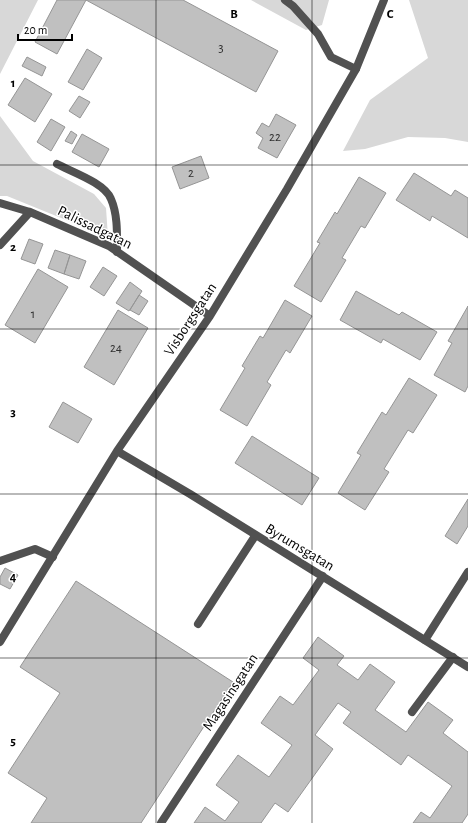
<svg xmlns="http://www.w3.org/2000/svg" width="468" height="823" font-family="'Alegreya Sans',sans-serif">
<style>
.green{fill:#d8d8d8}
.building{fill:#c0c0c0;stroke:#959595}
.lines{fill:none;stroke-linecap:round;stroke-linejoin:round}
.lane{stroke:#515151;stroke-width:8}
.street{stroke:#515151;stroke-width:8}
.grid{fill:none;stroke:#000;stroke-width:1;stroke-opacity:0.55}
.labels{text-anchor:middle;stroke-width:3;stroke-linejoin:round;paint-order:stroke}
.number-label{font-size:13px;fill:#303030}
.street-label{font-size:15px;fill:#000;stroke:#fff}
.grid-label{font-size:13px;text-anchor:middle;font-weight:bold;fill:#000;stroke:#fff;stroke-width:3;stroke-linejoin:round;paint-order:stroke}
</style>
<rect width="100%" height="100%" fill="#fff"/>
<path class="green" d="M 0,0 L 38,0 L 0,74 Z
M 251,0 L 329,0 L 322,25 L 306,30 Z
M 409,0 L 468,0 L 468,142 L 445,138 L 408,137 L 365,149 L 343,151 L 370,100 L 428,58 Z
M 0,116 L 33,161 L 94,194 L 106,208 L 108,237 L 7,196 L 0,196 Z"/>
<path class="building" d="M 57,0 L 183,0 L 278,51 L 256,92 L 86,0 L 57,54 L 35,42 Z
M 87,49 L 102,58 L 83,90 L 68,82 Z
M 27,57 L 46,67 L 42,76 L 22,66 Z
M 25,78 L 52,94 L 35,122 L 8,105 Z
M 79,96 L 90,102 L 80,118 L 69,111 Z
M 276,114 L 296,125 L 277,158 L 258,148 L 263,138 L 256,133 L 262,123 L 269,127 Z
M 51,119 L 65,127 L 51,151 L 37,142 Z
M 71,131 L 77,135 L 72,144 L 65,141 Z
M 82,134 L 109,149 L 99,167 L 72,152 Z
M 201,156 L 209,178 L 180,189 L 172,167 Z
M 414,173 L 451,196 L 455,190 L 468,198 L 468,238 L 432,216 L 430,221 L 396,200 Z
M 359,177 L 386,193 L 365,228 L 361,226 L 342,258 L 346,260 L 321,302 L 294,286 L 320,243 L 317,242 L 335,212 L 337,214 Z
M 29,239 L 43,244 L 35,264 L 21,259 Z
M 55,250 L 70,255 L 64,274 L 48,268 Z
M 70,255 L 86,261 L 79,279 L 64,274 Z
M 103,267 L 117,276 L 104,296 L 90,287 Z
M 38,269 L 68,287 L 35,343 L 5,325 Z
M 130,282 L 142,291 L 129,311 L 116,303 Z
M 356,291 L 399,315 L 402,312 L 437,332 L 420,360 L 383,339 L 381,343 L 340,320 Z
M 139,295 L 148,301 L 139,315 L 130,310 Z
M 285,300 L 312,316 L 290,353 L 286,350 L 267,382 L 271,385 L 247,426 L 220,410 L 245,368 L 242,366 L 260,336 L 263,338 Z
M 468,306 L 468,386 L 465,392 L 434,375 L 452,343 L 448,341 Z
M 118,310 L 148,328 L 114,385 L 84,367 Z
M 409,378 L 437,395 L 413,433 L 408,430 L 384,469 L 389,472 L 365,510 L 338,493 L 361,455 L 357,453 L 382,412 L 386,415 Z
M 63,402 L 92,419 L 78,443 L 49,427 Z
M 252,436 L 319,478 L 302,505 L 235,463 Z
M 468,499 L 468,526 L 457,544 L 445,536 Z
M 5,568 L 18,575 L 10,589 L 0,584 L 0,577 Z
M 76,581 L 233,682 L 141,823 L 31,823 L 47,798 L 8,773 L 60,693 L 20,667 Z
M 318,637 L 344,656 L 337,665 L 358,680 L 370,664 L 395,682 L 375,710 L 406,732 L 428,702 L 453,720 L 443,733 L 468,752 L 468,814 L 462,823 L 413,823 L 421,812 L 430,818 L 452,786 L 408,755 L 401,765 L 343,723 L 351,712 L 338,703 L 315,735 L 333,749 L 288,812 L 275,803 L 261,823 L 194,823 L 205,807 L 225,821 L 239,802 L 216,785 L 238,755 L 269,777 L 292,745 L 261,723 L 280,696 L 293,705 L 319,670 L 303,658 Z"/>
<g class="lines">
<path class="lane" d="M 285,0 L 293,6 L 318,34 L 331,57 L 356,69
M 57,164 C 72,172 105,183 111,199 C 118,215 117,235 117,252
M 0,561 L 35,549 L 53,557
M 198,624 L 255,536
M 425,640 L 468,572
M 412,712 L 453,657"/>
<path class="street" d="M 0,203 L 30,212 L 109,246 L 210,316
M 0,245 L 30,212
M 117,451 L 190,494 L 468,667
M 0,642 L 117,451 L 210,316 L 287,189 L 356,69 L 384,0
M 161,823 L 323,576"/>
</g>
<path class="grid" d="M 156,0 L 156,823M 312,0 L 312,823M 0,165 L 468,165M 0,329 L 468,329M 0,494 L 468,494M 0,658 L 468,658"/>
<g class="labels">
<g class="number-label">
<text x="221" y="52">3</text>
<text x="275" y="141">22</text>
<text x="191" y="177">2</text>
<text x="33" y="318">1</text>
<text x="116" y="352">24</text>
</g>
<g class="street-label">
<text transform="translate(95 227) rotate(26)" y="5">Palissadgatan</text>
<text transform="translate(190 319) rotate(-57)" y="5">Visborgsgatan</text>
<text transform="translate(300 547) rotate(31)" y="5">Byrumsgatan</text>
<text transform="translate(230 692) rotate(-57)" y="5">Magasinsgatan</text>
</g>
</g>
<g class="grid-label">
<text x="234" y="18">B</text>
<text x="390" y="18">C</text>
<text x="13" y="87">1</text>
<text x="13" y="251">2</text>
<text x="13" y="416">3</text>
<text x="13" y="581">4</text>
<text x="13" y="745">5</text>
</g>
<path d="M18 34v6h54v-6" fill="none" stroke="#000000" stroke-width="2"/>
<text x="24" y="34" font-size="12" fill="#000000" stroke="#ffffff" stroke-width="3" paint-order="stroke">20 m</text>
</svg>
